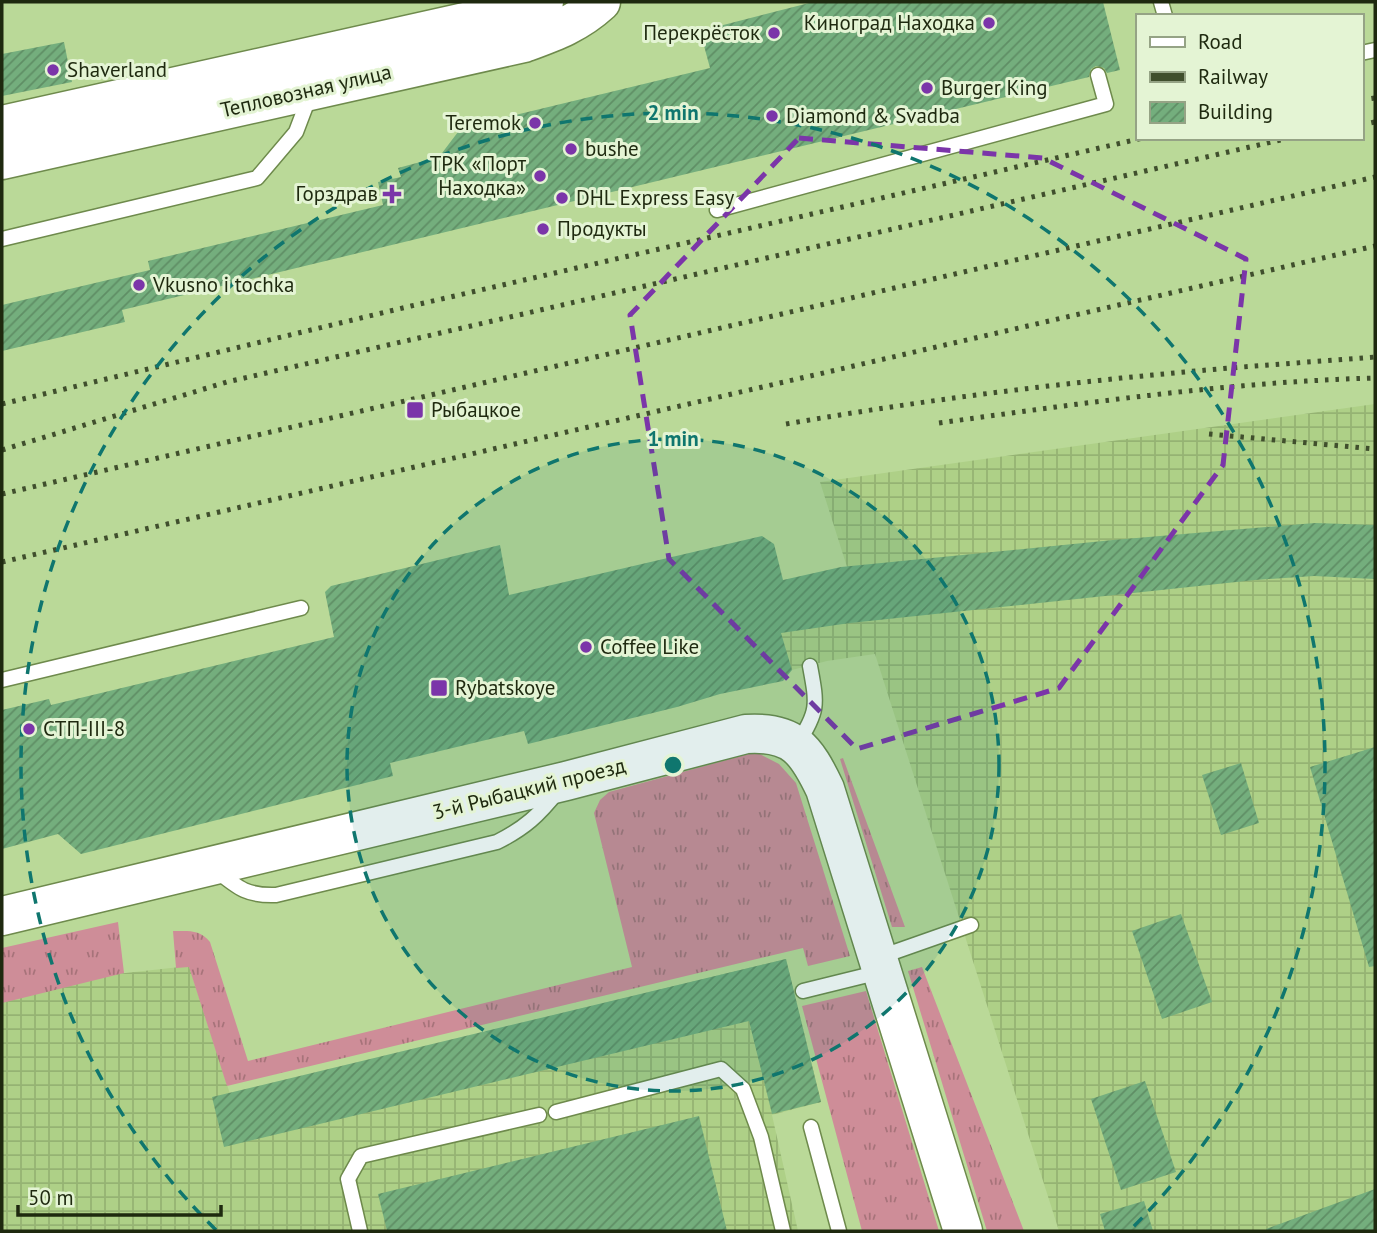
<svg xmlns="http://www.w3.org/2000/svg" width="1377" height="1233" font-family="'PT Sans',sans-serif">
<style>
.industrial{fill:url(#industrial-grid)}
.grass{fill:url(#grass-tufts)}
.building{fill:url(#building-hatch)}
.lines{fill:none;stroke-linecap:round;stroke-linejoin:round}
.lane-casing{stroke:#6e8a4c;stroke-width:17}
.secondary-casing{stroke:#6e8a4c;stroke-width:41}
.lane{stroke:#fff;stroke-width:14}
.secondary{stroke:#fff;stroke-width:38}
.rail{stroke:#404f2d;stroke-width:5;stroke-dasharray:3.5 7;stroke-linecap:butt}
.marked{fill:none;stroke:#7b35a9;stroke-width:5;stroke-dasharray:14 9;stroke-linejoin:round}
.ring{fill:none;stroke:#0f766e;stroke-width:3.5;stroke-dasharray:12 9}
.poi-dot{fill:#7b35a9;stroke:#e4f4d4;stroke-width:2.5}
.labels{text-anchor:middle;stroke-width:6;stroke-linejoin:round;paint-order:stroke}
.poi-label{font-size:21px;fill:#1e290f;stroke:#e4f4d4;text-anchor:start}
.street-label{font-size:21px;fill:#1e290f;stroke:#e4f4d4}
.centre{fill:#0f766e;stroke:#e4f4d4;stroke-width:3.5}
.ring-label{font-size:21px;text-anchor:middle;font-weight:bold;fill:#0f766e;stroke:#e4f4d4;stroke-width:6;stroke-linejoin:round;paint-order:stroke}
</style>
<defs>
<pattern id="industrial-grid" width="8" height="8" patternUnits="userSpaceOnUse" patternTransform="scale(1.75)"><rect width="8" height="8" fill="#aed087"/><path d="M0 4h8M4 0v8" fill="none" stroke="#95b373"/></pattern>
<pattern id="grass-tufts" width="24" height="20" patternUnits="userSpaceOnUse" patternTransform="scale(1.75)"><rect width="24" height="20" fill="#ce8d98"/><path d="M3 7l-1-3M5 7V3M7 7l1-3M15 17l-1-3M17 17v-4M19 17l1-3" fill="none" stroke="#a7737a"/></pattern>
<pattern id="building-hatch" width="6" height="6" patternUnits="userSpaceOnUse" patternTransform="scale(1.75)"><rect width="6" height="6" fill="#74ae7d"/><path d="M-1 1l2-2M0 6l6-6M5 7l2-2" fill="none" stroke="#5f8e65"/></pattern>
</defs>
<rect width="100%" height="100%" fill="#bad998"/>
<path class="industrial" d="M 1375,404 L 1375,1231 L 1059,1231 L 875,654 L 827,661 L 792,670 L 768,647 L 791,579 L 847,567 L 820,482 Z
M 786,959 L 821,1102 L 772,1115 L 798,1231 L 2,1231 L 2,1001 L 107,975 L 189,966 L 230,1094 Z"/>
<path class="grass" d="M 756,752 L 779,764 L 796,783 L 850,956 L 808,966 L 803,948 L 227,1086 L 189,967 L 176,968 L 173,931 C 188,931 200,929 210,942 L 248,1061 L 632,967 L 594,813 L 600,800 L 609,792 Z
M 843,758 L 905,927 L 892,927 L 840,759 Z
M 118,922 L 124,973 L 2,1003 L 2,948 Z
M 922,967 L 1024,1231 L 987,1231 L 908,971 Z
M 866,991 L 939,1231 L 862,1231 L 802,1006 Z"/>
<path class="building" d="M 813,2 L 1103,2 L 1120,70 L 1107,73 L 1104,68 L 1096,66 L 1091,69 L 1089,77 L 122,310 L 125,322 L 2,351 L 2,305 L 150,270 L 148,261 L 383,205 L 378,182 L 401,177 L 398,168 L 439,157 L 461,128 L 710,68 L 700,31 Z
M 64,42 L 72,82 L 2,96 L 2,54 Z
M 1315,523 L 1375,525 L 1375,579 L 1314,576 L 1255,580 L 850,623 L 781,633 L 792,670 L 783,681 L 720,694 L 677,707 L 528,744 L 524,731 L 390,763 L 393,776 L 81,854 L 58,834 L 2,849 L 2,710 L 49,699 L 51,705 L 334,637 L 325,592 L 331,586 L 500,545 L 509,595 L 762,536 L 774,544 L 783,580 L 841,567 L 1113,540 Z
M 1375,747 L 1375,966 L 1369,967 L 1310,767 Z
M 1241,763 L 1259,823 L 1221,835 L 1202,775 Z
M 1181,914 L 1212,1002 L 1162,1019 L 1132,931 Z
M 786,959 L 821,1102 L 772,1114 L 749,1021 L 224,1147 L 212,1097 Z
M 1145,1081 L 1176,1172 L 1121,1190 L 1091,1099 Z
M 699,1116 L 727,1231 L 387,1231 L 378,1194 Z
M 1375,1189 L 1375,1231 L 1267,1231 L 1266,1229 Z
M 1144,1201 L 1153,1231 L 1105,1231 L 1100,1214 Z"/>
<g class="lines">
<defs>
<path id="lane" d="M 1161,2 L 1165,16
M 1361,53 L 1375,50
M 717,210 L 1106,104 L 1098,75
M 2,239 L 257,178 L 296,132 L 310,95
M 2,680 L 301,608
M 797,744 C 819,711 817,704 810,666
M 217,871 C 239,889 248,896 276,895 L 497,842 C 525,828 539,815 558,791
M 880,957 L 971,925
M 803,991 L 880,972
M 556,1112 L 721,1069 L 743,1089 L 761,1137 L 783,1231
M 811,1127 L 839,1231
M 360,1231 L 348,1179 L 361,1156 L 539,1115"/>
<path id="secondary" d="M 2,125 L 523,9 L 544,2
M 2,160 L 524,43 C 554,32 577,24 601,2
M 2,916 L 566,781 L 746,734 C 793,731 806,749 825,789 L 963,1231"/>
</defs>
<use href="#lane" class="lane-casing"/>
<use href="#secondary" class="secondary-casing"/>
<use href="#lane" class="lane"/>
<use href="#secondary" class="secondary"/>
<path class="rail" d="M 1361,100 L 1375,98
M 1361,125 L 1375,122
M 2,404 L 411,306 L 1143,138
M 939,423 C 1084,403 1229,382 1375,378
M 786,424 C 918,401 1051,384 1185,372 C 1248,366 1312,362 1375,357
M 1209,434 L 1375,449
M 2,450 L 227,382 L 1289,138
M 2,494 L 1375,177
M 2,562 L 1375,246"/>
</g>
<path class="marked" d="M 799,138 L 1043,158 L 1246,259 L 1223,465 L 1059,688 L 857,749 L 669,559 L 630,315 Z"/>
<circle cx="673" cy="765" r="326" fill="#0f766e" fill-opacity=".12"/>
<g class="ring">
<circle cx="673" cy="765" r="326"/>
<path d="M216 1230A652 652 0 1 1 1130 1230"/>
</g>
<g class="poi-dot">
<circle cx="989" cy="23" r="7"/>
<circle cx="774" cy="33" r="7"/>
<circle cx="53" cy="70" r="7"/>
<circle cx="927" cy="88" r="7"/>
<circle cx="772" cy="116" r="7"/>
<circle cx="535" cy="123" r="7"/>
<circle cx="571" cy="149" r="7"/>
<circle cx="540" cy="176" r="7"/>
<path d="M388.5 183.5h7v7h7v7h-7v7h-7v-7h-7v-7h7z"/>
<circle cx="562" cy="198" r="7"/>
<circle cx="543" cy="229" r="7"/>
<circle cx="139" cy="285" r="7"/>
<rect x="406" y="401" width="18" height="18" rx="3.5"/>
<circle cx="586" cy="647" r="7"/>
<rect x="430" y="679" width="18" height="18" rx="3.5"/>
<circle cx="29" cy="729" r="7"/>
</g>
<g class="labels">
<g class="poi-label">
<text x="975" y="30" text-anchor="end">Киноград Находка</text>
<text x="760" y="40" text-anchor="end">Перекрёсток</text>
<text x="67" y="77">Shaverland</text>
<text x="941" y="95">Burger King</text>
<text x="786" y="123">Diamond &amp; Svadba</text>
<text x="521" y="130" text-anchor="end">Teremok</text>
<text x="585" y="156">bushe</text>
<text x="526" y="171" text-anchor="end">ТРК «Порт<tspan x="526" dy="24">Находка»</tspan></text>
<text x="378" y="201" text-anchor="end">Горздрав</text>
<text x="576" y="205">DHL Express Easy</text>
<text x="557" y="236">Продукты</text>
<text x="153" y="292">Vkusno i tochka</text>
<text x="431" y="417">Рыбацкое</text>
<text x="600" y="654">Coffee Like</text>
<text x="455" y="695">Rybatskoye</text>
<text x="43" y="736">СТП-III-8</text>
</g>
<g class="street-label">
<text transform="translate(306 91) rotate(-13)" y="7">Тепловозная улица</text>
<text transform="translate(529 789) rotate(-14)" y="7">3-й Рыбацкий проезд</text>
</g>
</g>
<circle cx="673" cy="765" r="10" class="centre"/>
<g class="ring-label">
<text x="673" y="120">2 min</text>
<text x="673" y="446">1 min</text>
</g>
<rect width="1377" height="1233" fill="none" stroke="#1e290f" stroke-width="7"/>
<rect x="1136" y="14" width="228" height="126" fill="#e4f4d4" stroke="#95a385" stroke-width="2"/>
<rect x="1150" y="37" width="35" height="10" fill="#ffffff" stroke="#95a385" stroke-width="2"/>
<text x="1198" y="49" font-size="21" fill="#1e290f">Road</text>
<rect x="1150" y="72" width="35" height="10" fill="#404f2d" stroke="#95a385" stroke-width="2"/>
<text x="1198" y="84" font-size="21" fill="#1e290f">Railway</text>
<rect x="1150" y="102" width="35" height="21" fill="url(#building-hatch)" stroke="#95a385" stroke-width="2"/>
<text x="1198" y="119" font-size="21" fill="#1e290f">Building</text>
<path d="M18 1205v10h203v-10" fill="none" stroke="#1e290f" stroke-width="3.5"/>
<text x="28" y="1205" font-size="21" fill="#1e290f" stroke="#e4f4d4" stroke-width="5" paint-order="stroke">50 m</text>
</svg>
